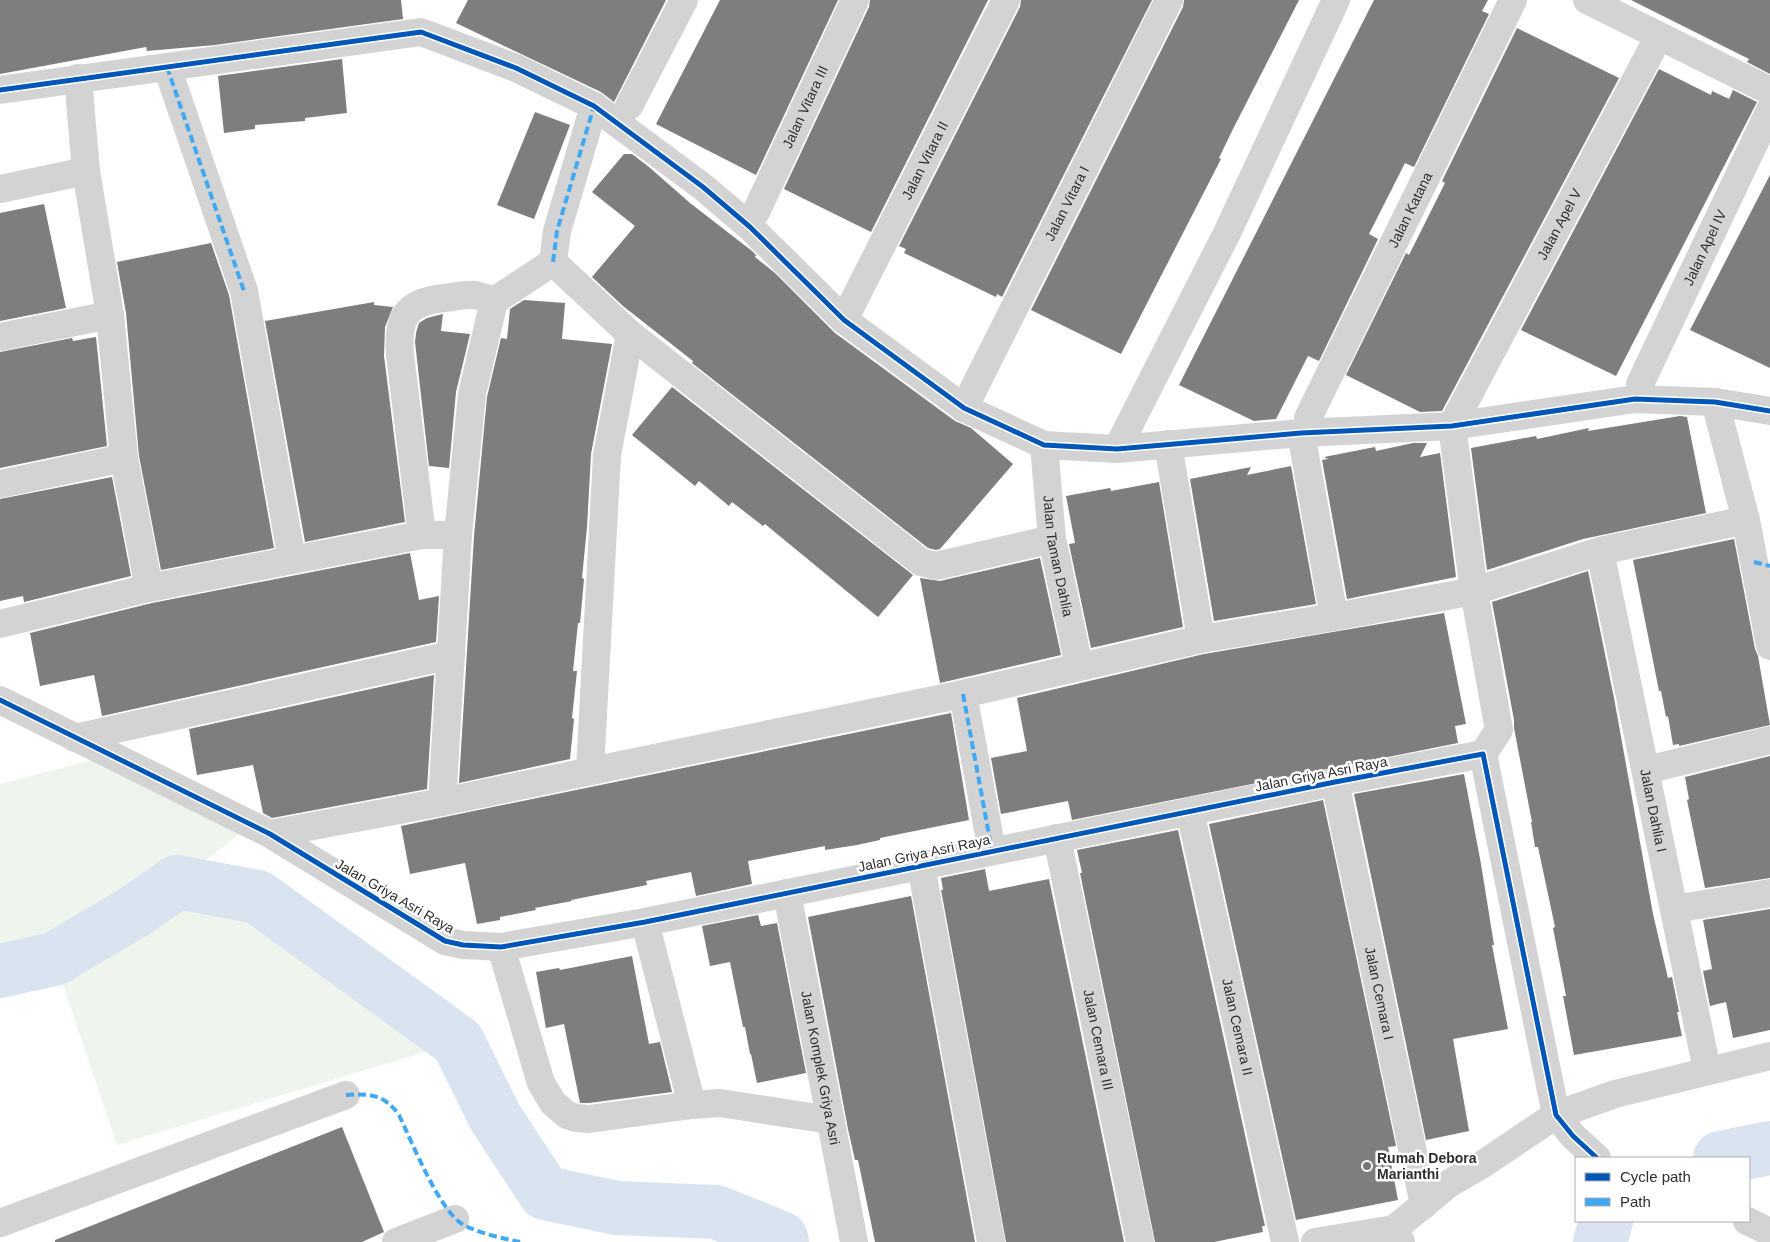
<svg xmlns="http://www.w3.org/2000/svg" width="1770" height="1242" font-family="Helvetica,sans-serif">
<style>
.green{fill:#eff4ec}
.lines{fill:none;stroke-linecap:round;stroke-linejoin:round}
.river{stroke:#d9e4f0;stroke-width:54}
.building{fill:#7e7e7e}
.minor{stroke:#d3d3d3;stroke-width:28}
.quiet{stroke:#3fa9f5;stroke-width:4;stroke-dasharray:8 4;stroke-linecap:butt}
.cycleway-casing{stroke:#fff;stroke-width:8}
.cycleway{stroke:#0057b8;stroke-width:5}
.poi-dot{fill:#777;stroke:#fff;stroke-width:2}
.labels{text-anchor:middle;stroke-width:5;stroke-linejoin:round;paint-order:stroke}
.street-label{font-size:14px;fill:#2e2e2e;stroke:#fff}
.poi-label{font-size:14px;font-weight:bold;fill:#2e2e2e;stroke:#fff;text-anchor:start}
</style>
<rect width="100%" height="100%" fill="#fff"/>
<path class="green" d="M 96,759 L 251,825 L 178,882 L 258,897 L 385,987 L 458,1042 L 117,1145 L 54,959 L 0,970 L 0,784 Z"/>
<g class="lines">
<path class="river" d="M 0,971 L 54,959 L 134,912 L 177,882 L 258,897 L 458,1042 L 495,1117 L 545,1193 L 617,1208 L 716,1212 L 781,1238 L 782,1242
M 1720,1158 L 1770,1148
M 1600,1242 L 1606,1221"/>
</g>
<path class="building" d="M 0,0 L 401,0 L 403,19 L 215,45 L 147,51 L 146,47 L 0,74 Z
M 468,0 L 666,0 L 614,102 L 601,92 L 456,23 Z
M 720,0 L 838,0 L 756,175 L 656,124 Z
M 870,0 L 988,0 L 871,232 L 784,189 L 869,7 Z
M 1021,0 L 1152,0 L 1002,297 L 997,294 L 996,297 L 904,253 L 906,249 L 899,246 L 1020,7 Z
M 1184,0 L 1299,0 L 1233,129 L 1219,158 L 1221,159 L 1121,354 L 1031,310 L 1183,7 Z
M 1374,0 L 1488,0 L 1482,11 L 1489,14 L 1414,167 L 1405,163 L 1369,234 L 1378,239 L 1319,361 L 1308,356 L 1276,419 L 1254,421 L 1179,385 Z
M 1631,0 L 1770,0 L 1770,74 L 1747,62 L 1749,59 Z
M 1517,28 L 1619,78 L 1442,411 L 1420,412 L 1346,375 L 1406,253 L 1409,255 L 1445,183 L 1442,181 Z
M 342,59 L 347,113 L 305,118 L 305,121 L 255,125 L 255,129 L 224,133 L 218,76 Z
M 1659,69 L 1711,95 L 1712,91 L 1729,99 L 1733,90 L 1757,102 L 1616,376 L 1521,330 Z
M 535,112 L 570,125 L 534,219 L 497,205 Z
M 624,154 L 632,154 L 649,167 L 690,203 L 752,251 L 756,255 L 755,257 L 775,273 L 835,333 L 955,421 L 971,428 L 1013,464 L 940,549 L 936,550 L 928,548 L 692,363 L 693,361 L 623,306 L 592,277 L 635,226 L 592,192 Z
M 1770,175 L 1770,368 L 1690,330 Z
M 44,204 L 66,308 L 0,321 L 0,213 Z
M 211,243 L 229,295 L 274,548 L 161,570 L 139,456 L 126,313 L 117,262 Z
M 524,300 L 565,303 L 562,339 L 612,344 L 591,454 L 587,527 L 582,578 L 584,579 L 580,623 L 578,623 L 573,671 L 577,671 L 572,718 L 574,719 L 570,759 L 459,783 L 474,536 L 487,397 L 501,338 L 507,339 L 510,309 Z
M 374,302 L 374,305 L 393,307 L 385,327 L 384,356 L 405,522 L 305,542 L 265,321 Z
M 443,314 L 441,331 L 470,334 L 456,392 L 449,468 L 429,466 L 415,342 L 416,333 L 419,323 L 427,318 Z
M 96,337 L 107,446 L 0,468 L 0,352 L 72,338 L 73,341 Z
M 672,387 L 913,575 L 878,617 L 765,524 L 763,526 L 732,502 L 729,506 L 699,481 L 695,486 L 632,435 Z
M 1680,416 L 1687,417 L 1706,513 L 1583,539 L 1487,570 L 1471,448 L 1536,436 L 1537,439 L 1589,428 L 1588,431 Z
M 1413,443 L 1427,443 L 1420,457 L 1440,453 L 1456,577 L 1347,599 L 1322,460 L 1328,459 L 1324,457 L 1375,447 L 1376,451 Z
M 1291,466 L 1316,604 L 1214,621 L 1190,479 L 1251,467 L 1247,475 Z
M 112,477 L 131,576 L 24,602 L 23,596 L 0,601 L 0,499 Z
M 1159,482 L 1183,627 L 1091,648 L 1069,544 L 1075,543 L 1066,496 L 1110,488 L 1111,491 Z
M 1734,539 L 1755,649 L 1758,656 L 1770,725 L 1679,746 L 1679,744 L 1673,745 L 1668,716 L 1666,717 L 1661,691 L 1659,691 L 1633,560 Z
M 410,553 L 419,600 L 439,596 L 436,642 L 102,716 L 94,675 L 40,686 L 30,633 L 152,603 Z
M 1040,558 L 1061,655 L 940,683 L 920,578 L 940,581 Z
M 1588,571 L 1614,698 L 1653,914 L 1668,978 L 1672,977 L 1679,1012 L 1677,1012 L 1682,1036 L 1574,1055 L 1563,996 L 1566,996 L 1553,928 L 1555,927 L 1538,847 L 1535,847 L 1531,822 L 1532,822 L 1514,728 L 1514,720 L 1492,602 Z
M 1444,613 L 1466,724 L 1455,726 L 1458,743 L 1072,820 L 1068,801 L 1001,814 L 991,758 L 1027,751 L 1017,698 L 1204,654 Z
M 434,675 L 427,789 L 272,818 L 263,813 L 253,765 L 197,775 L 189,729 Z
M 951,713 L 969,820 L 880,838 L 880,840 L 857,845 L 825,850 L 825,846 L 748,861 L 752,884 L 696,896 L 691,872 L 646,881 L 647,885 L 571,900 L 572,901 L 535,908 L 536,910 L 500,917 L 500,920 L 477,924 L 465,863 L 410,874 L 401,826 Z
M 1770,756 L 1770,878 L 1705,888 L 1687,800 L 1689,799 L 1685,777 Z
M 1464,774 L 1481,864 L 1494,945 L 1492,945 L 1508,1029 L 1453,1039 L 1469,1131 L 1426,1140 L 1354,794 Z
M 1323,800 L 1396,1146 L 1388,1147 L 1398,1200 L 1296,1220 L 1209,824 Z
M 1178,830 L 1265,1226 L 1262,1226 L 1263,1232 L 1214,1242 L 1155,1242 L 1080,873 L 1082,873 L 1077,850 Z
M 985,869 L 989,891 L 1049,879 L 1124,1242 L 1006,1242 L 941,890 L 943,890 L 941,878 Z
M 911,896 L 975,1242 L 875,1242 L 858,1160 L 855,1160 L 848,1129 L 808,917 Z
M 1770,909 L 1770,1030 L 1733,1038 L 1726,1002 L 1710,1006 L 1703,971 L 1712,969 L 1703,920 Z
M 758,915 L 761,926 L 777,923 L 806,1073 L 757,1083 L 751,1054 L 750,1054 L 745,1027 L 743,1027 L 730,962 L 710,966 L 702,926 Z
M 632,956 L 649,1044 L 660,1042 L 672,1092 L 589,1103 L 580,1103 L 564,1024 L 546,1028 L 536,972 L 559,968 L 560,970 Z
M 342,1127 L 384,1232 L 362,1242 L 55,1242 L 55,1240 Z"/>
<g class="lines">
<g class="minor">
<path d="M 1587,0 L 1770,91"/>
<path d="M 167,67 L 244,291 L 292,560"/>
<path d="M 78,78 L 86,171 L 110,315 L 124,458 L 149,588"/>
<path d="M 0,90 L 421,32 L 516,68 L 594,106 L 703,187 L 750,227 L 844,320 L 964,408 L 1044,445 L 1117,449 L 1301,433 L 1452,426 L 1635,399 L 1715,402 L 1770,411"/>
<path d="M 629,106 L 684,0"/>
<path d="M 0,189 L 86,171"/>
<path id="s1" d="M 756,212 L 855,0"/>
<path d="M 553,262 L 630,334 L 921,562 L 936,566 L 1052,539"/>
<path id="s2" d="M 844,320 L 1006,0"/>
<path d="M 0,337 L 110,315"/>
<path id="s3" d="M 1640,384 L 1770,110"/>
<path d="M 1715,402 L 1746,520 L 1770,646"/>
<path id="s4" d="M 964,408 L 1169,0"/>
<path id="s5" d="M 1308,418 L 1513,0"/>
<path d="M 1301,433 L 1334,617"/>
<path d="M 1168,444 L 1201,639"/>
<path id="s6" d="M 1044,445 L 1052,539 L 1079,666"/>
<path d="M 1117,449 L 1227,233 L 1336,0"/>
<path d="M 0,484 L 124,458"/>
<path d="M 422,535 L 400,355 C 397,317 406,302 444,298 C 454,297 466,294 475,295 C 481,296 488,299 494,301"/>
<path id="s7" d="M 1600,551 L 1707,1070"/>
<path d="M 0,624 L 149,588 L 292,560 L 422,535 L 458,535"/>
<path d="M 963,694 L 992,851"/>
<path d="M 0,700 L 270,834 L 445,941 L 463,945 L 501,947 L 645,922 L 1335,782 L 1483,754 L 1556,1115 L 1573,1136 L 1597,1158"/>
<path d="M 75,738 L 451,655"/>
<path id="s8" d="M 1483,754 L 1499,730 L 1474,591 L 1452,426 L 1659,36"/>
<path d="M 590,770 L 607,455 L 630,334"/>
<path d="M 1646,770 L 1770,740"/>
<path id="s9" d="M 1335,782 L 1424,1205"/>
<path d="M 442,802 L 458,535 L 472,394 L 494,301 L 553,262 L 557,231 L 594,106"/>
<path id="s10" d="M 1190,811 L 1285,1242"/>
<path d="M 270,834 L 442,802 L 963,694 L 1201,639 L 1334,617 L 1474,591 L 1600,551 L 1746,520"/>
<path id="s11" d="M 1057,838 L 1140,1242"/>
<path d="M 921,866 L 991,1242"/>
<path id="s12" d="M 787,893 L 854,1242"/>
<path d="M 1675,909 L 1770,893"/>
<path d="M 645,922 L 692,1105"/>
<path d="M 501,947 L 541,1083 L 553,1103 L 567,1115 L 576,1118 L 589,1119 L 692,1105 L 720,1103 L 830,1120"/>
<path d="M 1747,1221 L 1770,1232"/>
<path d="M 0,1223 L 346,1095"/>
<path d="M 396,1242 L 455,1219"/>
<path d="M 1315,1242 L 1394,1229"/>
<path d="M 1401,1242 L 1394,1229 L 1450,1183 L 1483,1164 L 1556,1115 L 1615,1094 L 1770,1056"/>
</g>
<path class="quiet" d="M 167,67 L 244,291
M 553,262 L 557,231 L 594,106
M 1754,562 L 1770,566
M 963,694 L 992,851
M 346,1095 C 370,1093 385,1095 399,1115 C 412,1142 440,1213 464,1225 C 481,1234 502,1238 520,1242"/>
<defs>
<path id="cycleway" d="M 0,90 L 421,32 L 516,68 L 594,106 L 703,187 L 750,227 L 844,320 L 964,408 L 1044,445 L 1117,449 L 1301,433 L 1452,426 L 1635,399 L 1715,402 L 1770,411
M 0,700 L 270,834 L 445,941 L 463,945 L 501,947 L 645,922 L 1335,782 L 1483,754 L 1556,1115 L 1573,1136 L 1597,1158"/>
</defs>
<use href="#cycleway" class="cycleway-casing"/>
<use href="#cycleway" class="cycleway"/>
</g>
<circle class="poi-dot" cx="1367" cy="1166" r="5"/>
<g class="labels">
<g class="street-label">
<text dy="5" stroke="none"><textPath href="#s1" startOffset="116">Jalan Vitara III</textPath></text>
<text dy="5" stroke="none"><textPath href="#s2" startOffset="179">Jalan Vitara II</textPath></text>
<text dy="5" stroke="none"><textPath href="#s4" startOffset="229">Jalan Vitara I</textPath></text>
<text dy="5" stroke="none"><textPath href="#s5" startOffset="232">Jalan Katana</textPath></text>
<text dy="5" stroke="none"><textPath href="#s8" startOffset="565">Jalan Apel V</textPath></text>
<text dy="5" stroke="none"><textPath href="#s3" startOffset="151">Jalan Apel IV</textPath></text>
<text dy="5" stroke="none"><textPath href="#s6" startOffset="112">Jalan Taman Dahlia</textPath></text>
<text transform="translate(1321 774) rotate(-11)" y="5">Jalan Griya Asri Raya</text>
<text dy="5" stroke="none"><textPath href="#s7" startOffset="265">Jalan Dahlia I</textPath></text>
<text transform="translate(924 853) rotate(-12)" y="5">Jalan Griya Asri Raya</text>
<text transform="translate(395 896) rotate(30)" y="5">Jalan Griya Asri Raya</text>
<text dy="5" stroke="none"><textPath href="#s9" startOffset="216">Jalan Cemara I</textPath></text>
<text dy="5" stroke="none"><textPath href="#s10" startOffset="221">Jalan Cemara II</textPath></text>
<text dy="5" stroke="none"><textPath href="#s11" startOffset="206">Jalan Cemara III</textPath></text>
<text dy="5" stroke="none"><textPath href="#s12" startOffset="178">Jalan Komplek Griya Asri</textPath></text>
</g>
<g class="poi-label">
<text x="1377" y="1163">Rumah Debora<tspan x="1377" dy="16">Marianthi</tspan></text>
</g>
</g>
<rect x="1575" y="1157" width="175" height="65" fill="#ffffff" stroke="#ababab"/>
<rect x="1585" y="1173" width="25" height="8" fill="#0057b8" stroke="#ababab"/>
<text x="1620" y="1182" font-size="15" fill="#2e2e2e">Cycle path</text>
<rect x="1585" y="1198" width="25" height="8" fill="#3fa9f5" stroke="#ababab"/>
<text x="1620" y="1207" font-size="15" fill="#2e2e2e">Path</text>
</svg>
